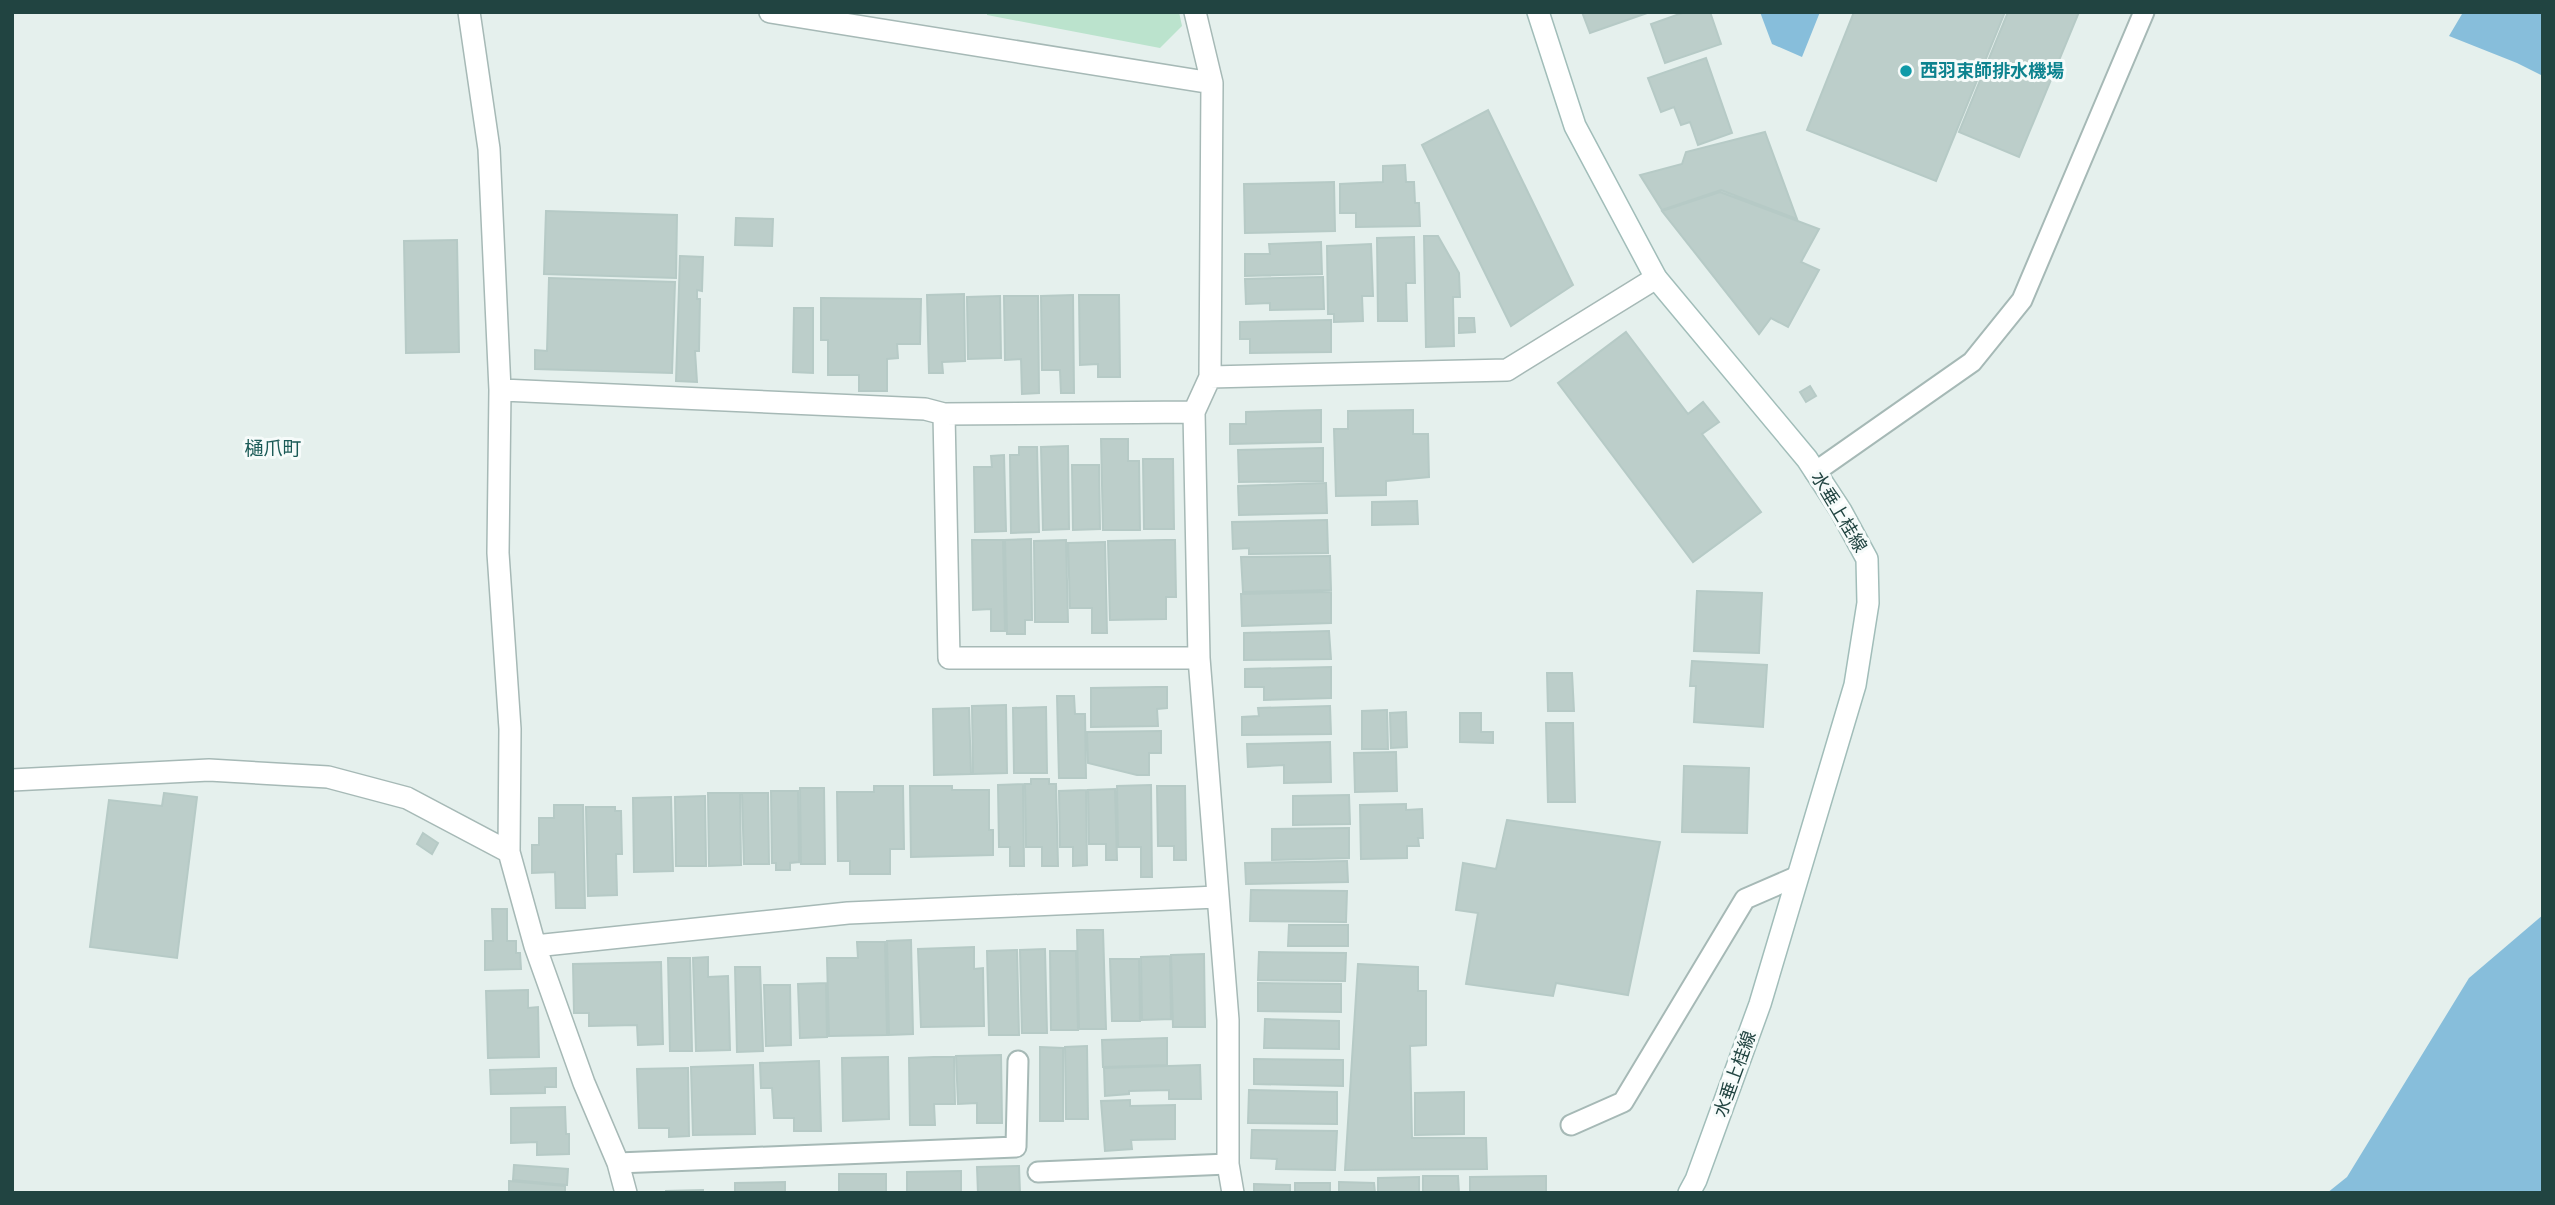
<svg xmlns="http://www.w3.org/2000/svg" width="2555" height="1205" font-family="Overpass,'Noto Sans JP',sans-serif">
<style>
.green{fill:#bbe3cd}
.water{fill:#87bedb}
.building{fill:#bcceca;stroke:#b6cac6;stroke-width:2}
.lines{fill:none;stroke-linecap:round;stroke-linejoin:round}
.service-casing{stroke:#a6b9b6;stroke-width:23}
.minor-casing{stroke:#a6b9b6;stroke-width:24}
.secondary-casing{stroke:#a1bdb9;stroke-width:24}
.service{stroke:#fff;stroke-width:19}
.minor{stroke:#fff;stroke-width:21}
.secondary{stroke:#fff;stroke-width:21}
.culture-dot{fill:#0f9aa8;stroke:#f6fbfa;stroke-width:2.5}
.labels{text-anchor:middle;stroke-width:6;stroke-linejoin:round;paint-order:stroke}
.culture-label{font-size:18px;font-weight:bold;fill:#0d838f;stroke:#f6fbfa;text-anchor:start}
.street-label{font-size:18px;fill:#214441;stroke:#f6fbfa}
.neighbourhood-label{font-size:19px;fill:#1a5a56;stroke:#f6fbfa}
</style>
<rect width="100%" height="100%" fill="#e5f0ed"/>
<path class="green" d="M 987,12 L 1179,12 L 1182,26 L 1160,48 L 987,15 Z"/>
<path class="water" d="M 1760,12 L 1820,12 L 1802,57 L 1772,44 Z
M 2459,12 L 2543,12 L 2543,76 L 2517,63 L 2449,36 L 2462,14 Z
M 2543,915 L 2543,1193 L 2327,1193 L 2347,1177 L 2469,978 Z"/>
<path class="building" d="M 1582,12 L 1650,12 L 1590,33 Z
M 1685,12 L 1710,12 L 1721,44 L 1665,63 L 1651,24 Z
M 1854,12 L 2005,12 L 1936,181 L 1807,130 Z
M 2008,12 L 2079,12 L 2019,157 L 1959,132 Z
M 1706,58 L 1732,133 L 1698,145 L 1690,122 L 1681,125 L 1674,107 L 1661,112 L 1648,78 Z
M 1488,110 L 1573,285 L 1511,326 L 1422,145 Z
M 1765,132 L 1797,219 L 1721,190 L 1662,210 L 1640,175 L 1682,164 L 1686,152 Z
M 1405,165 L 1406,182 L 1414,182 L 1415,203 L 1419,203 L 1420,226 L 1356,227 L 1356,213 L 1340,213 L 1340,184 L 1383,182 L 1383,166 Z
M 1334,182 L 1335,231 L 1245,233 L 1244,184 Z
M 1720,192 L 1819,229 L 1801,262 L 1819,270 L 1788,327 L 1771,318 L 1759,334 L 1662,211 Z
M 546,211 L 677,215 L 676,278 L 544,274 Z
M 736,218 L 773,219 L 772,246 L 735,245 Z
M 1424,236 L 1438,236 L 1459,273 L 1460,297 L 1453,297 L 1454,346 L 1426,347 Z
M 1414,237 L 1415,283 L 1406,283 L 1407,321 L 1378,321 L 1377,238 Z
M 457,240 L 459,352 L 406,353 L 404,241 Z
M 1321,242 L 1322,274 L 1245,276 L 1245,254 L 1270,254 L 1269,244 Z
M 1371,244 L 1373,296 L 1362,296 L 1363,321 L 1334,322 L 1334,314 L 1328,314 L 1327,246 Z
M 680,256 L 703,257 L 702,291 L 697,290 L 697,299 L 700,299 L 699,351 L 695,351 L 697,382 L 676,381 Z
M 1323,277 L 1324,309 L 1270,310 L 1270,303 L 1246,304 L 1245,279 Z
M 549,278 L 675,282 L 672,373 L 535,369 L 535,350 L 547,351 Z
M 964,294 L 965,361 L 942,362 L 943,373 L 929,373 L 927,295 Z
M 1073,295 L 1074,393 L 1061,393 L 1060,370 L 1042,370 L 1041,296 Z
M 1079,295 L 1119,295 L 1120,377 L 1098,377 L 1098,364 L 1080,365 Z
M 1000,296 L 1001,358 L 968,359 L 967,297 Z
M 1004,296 L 1038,296 L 1039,393 L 1022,394 L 1021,359 L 1005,360 Z
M 821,298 L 921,299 L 920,344 L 897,344 L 898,358 L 887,359 L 887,391 L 859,391 L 859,375 L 828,375 L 828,340 L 821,340 Z
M 794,308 L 813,308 L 813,373 L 793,372 Z
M 1459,318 L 1474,318 L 1475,332 L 1459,333 Z
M 1331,320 L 1331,352 L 1250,353 L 1250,339 L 1240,339 L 1240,322 Z
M 1626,332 L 1688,414 L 1703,402 L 1719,422 L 1702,434 L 1761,512 L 1693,562 L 1558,383 Z
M 1810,386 L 1816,396 L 1806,402 L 1800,392 Z
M 1321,410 L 1321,442 L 1230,444 L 1230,424 L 1246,424 L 1246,412 Z
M 1413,410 L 1413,434 L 1428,434 L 1429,477 L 1386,481 L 1386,495 L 1336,496 L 1334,429 L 1348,429 L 1348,411 Z
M 1101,439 L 1128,439 L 1128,461 L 1139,461 L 1140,530 L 1103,530 Z
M 1068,446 L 1069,529 L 1043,530 L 1041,447 Z
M 1019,447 L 1037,447 L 1039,532 L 1011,533 L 1010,455 L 1019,455 Z
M 1323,448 L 1323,481 L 1239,482 L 1238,450 Z
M 1004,455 L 1006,531 L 975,532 L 974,467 L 992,467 L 991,456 Z
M 1143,459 L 1173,459 L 1174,529 L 1144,529 Z
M 1072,465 L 1099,465 L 1100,529 L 1073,530 Z
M 1326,483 L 1327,513 L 1239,515 L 1238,486 Z
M 1417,501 L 1418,524 L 1372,525 L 1372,502 Z
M 1327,520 L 1328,553 L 1249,554 L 1249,548 L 1233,549 L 1232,522 Z
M 1031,539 L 1032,620 L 1025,620 L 1025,634 L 1007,634 L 1005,540 Z
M 972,540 L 1003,540 L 1005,631 L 991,631 L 991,609 L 973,610 Z
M 1066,540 L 1068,622 L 1035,622 L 1034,541 Z
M 1165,540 L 1175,540 L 1176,597 L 1166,597 L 1166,619 L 1110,620 L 1108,541 Z
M 1105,542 L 1107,633 L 1092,633 L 1092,608 L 1070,608 L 1068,543 Z
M 1330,556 L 1331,590 L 1243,592 L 1241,557 Z
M 1697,591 L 1762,593 L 1759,653 L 1694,651 Z
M 1331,592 L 1331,623 L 1242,626 L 1241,594 Z
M 1329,631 L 1331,659 L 1244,660 L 1244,633 Z
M 1692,661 L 1767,665 L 1763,727 L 1694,722 L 1696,686 L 1690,686 Z
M 1331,667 L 1331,698 L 1264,700 L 1264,687 L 1245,687 L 1245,669 Z
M 1547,673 L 1572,673 L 1574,711 L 1548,711 Z
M 1157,687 L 1167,687 L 1167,708 L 1157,709 L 1158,726 L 1091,727 L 1091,688 Z
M 1057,696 L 1074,696 L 1075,714 L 1085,714 L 1086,778 L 1059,778 Z
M 1006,705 L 1007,773 L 973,774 L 972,706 Z
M 1330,706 L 1331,734 L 1242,735 L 1242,717 L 1259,716 L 1258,708 Z
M 1046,707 L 1047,773 L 1014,773 L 1013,708 Z
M 969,708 L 971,774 L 934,775 L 933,709 Z
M 1387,710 L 1388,749 L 1362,749 L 1362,711 Z
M 1406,712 L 1407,747 L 1391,748 L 1390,713 Z
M 1460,713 L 1481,713 L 1481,732 L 1493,732 L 1493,743 L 1460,742 Z
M 1546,723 L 1573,723 L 1575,802 L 1548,802 Z
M 1161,731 L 1161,753 L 1149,753 L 1149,775 L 1137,775 L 1088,763 L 1087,732 Z
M 1330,742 L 1331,782 L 1284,783 L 1284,765 L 1248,767 L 1247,744 Z
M 1396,752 L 1397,791 L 1355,792 L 1354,753 Z
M 1684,766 L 1749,768 L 1747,833 L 1682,832 Z
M 1031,779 L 1049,779 L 1049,784 L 1056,784 L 1058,866 L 1042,866 L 1042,847 L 1026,847 L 1025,784 L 1031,784 Z
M 1023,784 L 1024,866 L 1010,866 L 1010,847 L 999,847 L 998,785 Z
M 1151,785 L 1152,877 L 1141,877 L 1141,847 L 1118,847 L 1117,786 Z
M 874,786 L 903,786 L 904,849 L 890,849 L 890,874 L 850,874 L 850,861 L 838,861 L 837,792 L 874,792 Z
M 910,786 L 952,786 L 952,790 L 989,790 L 989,830 L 993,830 L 993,855 L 911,857 Z
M 1157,786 L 1185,786 L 1186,860 L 1174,860 L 1174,846 L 1158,846 Z
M 800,788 L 824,788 L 825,864 L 801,864 Z
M 1115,789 L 1117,860 L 1106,860 L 1106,844 L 1089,844 L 1088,790 Z
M 1086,790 L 1087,865 L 1073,866 L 1073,847 L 1060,847 L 1059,791 Z
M 771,791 L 798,791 L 799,862 L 790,863 L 790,870 L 776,870 L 776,863 L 772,863 Z
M 164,793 L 197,797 L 177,958 L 90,947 L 109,800 L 162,806 Z
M 708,793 L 740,793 L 741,865 L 709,866 Z
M 742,793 L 768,793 L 769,864 L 744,864 Z
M 1349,795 L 1350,824 L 1293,825 L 1293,796 Z
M 705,796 L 706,866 L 676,866 L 675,797 Z
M 671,797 L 673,871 L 634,872 L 633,798 Z
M 1406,804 L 1406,810 L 1422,809 L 1423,838 L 1418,838 L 1419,846 L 1407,846 L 1407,858 L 1361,859 L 1360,805 Z
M 554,805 L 583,805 L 585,908 L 556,908 L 555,872 L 532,873 L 532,845 L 539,845 L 539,818 L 554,818 Z
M 586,807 L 615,807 L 615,811 L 621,811 L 622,854 L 616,854 L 617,895 L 588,896 Z
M 1507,820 L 1660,842 L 1628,995 L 1556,983 L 1553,996 L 1466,984 L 1478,913 L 1456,910 L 1463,863 L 1496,869 Z
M 1349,828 L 1349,858 L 1272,860 L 1272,829 Z
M 423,833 L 438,843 L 432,854 L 417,844 Z
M 1347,861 L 1348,882 L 1246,884 L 1245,863 Z
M 1251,890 L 1347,891 L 1346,922 L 1250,921 Z
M 492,909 L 507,909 L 507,941 L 516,941 L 516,953 L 520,953 L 521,969 L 485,970 L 485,941 L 493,941 Z
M 1289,925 L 1348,925 L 1348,946 L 1288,946 Z
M 1077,930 L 1103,930 L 1106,1029 L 1079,1029 Z
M 911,940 L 913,1034 L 889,1035 L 887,941 Z
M 857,942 L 885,942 L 887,1035 L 829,1036 L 827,958 L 858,958 Z
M 974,947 L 974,969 L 983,968 L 984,1026 L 921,1027 L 918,949 Z
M 1045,949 L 1047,1033 L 1022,1033 L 1020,950 Z
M 1017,950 L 1019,1035 L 989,1035 L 987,951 Z
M 1050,951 L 1076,951 L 1078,1030 L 1051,1030 Z
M 1259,952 L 1346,953 L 1345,981 L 1258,980 Z
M 1204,954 L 1205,1027 L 1173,1027 L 1171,955 Z
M 1170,956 L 1171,1019 L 1142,1020 L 1141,957 Z
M 708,957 L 708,977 L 728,976 L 730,1050 L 696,1051 L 693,958 Z
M 668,958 L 690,958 L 692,1051 L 670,1051 Z
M 1110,959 L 1139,959 L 1140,1021 L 1112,1021 Z
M 661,962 L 663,1044 L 638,1045 L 637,1025 L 589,1026 L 589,1013 L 574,1013 L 573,964 Z
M 1358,964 L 1418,967 L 1418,991 L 1426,991 L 1426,1045 L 1410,1046 L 1412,1138 L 1486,1138 L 1487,1169 L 1345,1170 Z
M 735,967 L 760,967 L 763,1051 L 737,1052 Z
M 826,983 L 827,1037 L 800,1038 L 798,984 Z
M 1258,983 L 1341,984 L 1341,1012 L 1258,1011 Z
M 764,985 L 790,985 L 791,1045 L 766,1046 Z
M 528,990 L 528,1008 L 538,1007 L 539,1057 L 488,1058 L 486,991 Z
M 1265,1019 L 1339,1021 L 1339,1049 L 1264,1048 Z
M 1167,1038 L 1167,1065 L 1103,1067 L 1102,1040 Z
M 1087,1046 L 1088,1119 L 1066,1119 L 1065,1047 Z
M 1040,1047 L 1063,1048 L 1063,1121 L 1040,1121 Z
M 1001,1055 L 1002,1123 L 977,1123 L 977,1103 L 958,1104 L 956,1056 Z
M 888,1057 L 889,1119 L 843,1121 L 842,1058 Z
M 934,1057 L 954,1057 L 955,1104 L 934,1104 L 935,1125 L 910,1125 L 909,1058 Z
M 1254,1059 L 1343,1060 L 1343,1086 L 1254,1084 Z
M 819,1061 L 821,1131 L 794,1131 L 794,1118 L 774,1118 L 772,1088 L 761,1088 L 760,1063 Z
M 753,1065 L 755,1134 L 693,1135 L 691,1067 Z
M 1200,1065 L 1201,1099 L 1169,1099 L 1169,1090 L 1129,1091 L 1129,1094 L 1105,1096 L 1104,1068 Z
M 556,1068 L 556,1087 L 545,1087 L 545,1093 L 491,1094 L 490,1070 Z
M 688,1068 L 689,1136 L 669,1137 L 669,1128 L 639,1128 L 637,1069 Z
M 1249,1090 L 1337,1092 L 1337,1124 L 1248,1123 Z
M 1464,1092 L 1464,1134 L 1415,1135 L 1415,1093 Z
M 1130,1100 L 1130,1106 L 1175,1105 L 1175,1139 L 1131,1140 L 1132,1149 L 1105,1151 L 1101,1101 Z
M 565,1107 L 566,1134 L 569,1134 L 569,1154 L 537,1155 L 537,1142 L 511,1143 L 511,1108 Z
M 1252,1130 L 1337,1131 L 1335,1170 L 1276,1169 L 1277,1159 L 1251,1158 Z
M 514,1165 L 568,1169 L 567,1185 L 513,1180 Z
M 1019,1166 L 1020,1193 L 978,1193 L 977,1167 Z
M 961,1171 L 961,1193 L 907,1193 L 907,1172 Z
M 839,1174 L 886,1174 L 886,1193 L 839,1193 Z
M 1423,1176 L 1458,1176 L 1459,1193 L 1423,1193 Z
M 1546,1176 L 1546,1193 L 1470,1193 L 1470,1177 Z
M 1419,1177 L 1419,1193 L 1378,1193 L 1378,1178 Z
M 509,1181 L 565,1186 L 565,1193 L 509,1193 Z
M 785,1182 L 785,1193 L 735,1193 L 735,1183 Z
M 1339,1182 L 1374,1183 L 1375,1193 L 1339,1193 Z
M 1295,1183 L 1330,1183 L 1330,1193 L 1295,1193 Z
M 1254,1184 L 1290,1185 L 1290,1193 L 1254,1193 Z
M 703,1190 L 703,1193 L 666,1193 L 666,1191 Z"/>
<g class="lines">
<defs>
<path id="service" d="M 1815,472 L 1972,362 L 2022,300 L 2144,12
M 1571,1125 L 1623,1102 L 1745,899 L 1798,876
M 618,1163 L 1016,1147 L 1018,1061
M 1038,1172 L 1228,1164"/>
<path id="minor" d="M 469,12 L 489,149 L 500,390 L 498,553 L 510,729 L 509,852 L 535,946 L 584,1083 L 618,1163 L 626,1193
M 770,12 L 1212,83
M 1195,12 L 1212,83 L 1210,377 L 1194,412 L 1199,658 L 1228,1020 L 1228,1164 L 1233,1193
M 1210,377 L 1507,370 L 1656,278
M 500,390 L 925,409 L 944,414
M 1194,412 L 944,414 L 949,658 L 1199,658
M 12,780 L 209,770 L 328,777 L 407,798 L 509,852
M 535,946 L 848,913 L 1217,897"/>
<path id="secondary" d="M 1538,12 L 1575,126 L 1656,278 L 1807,459 L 1841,511 L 1867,559 L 1868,603 L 1855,685 L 1760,1004 L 1696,1180 L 1689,1193"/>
</defs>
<use href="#service" class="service-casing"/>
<use href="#minor" class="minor-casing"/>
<use href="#secondary" class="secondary-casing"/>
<use href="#service" class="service"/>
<use href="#minor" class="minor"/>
<use href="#secondary" class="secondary"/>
</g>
<circle class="culture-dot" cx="1906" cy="71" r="7"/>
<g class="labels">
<g class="culture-label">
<text x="1920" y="77">西羽束師排水機場</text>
</g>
<g class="street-label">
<text transform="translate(1839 512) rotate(59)" y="6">水垂上桂線</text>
<text transform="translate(1735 1074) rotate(-70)" y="6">水垂上桂線</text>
</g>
<g class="neighbourhood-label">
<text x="273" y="455">樋爪町</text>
</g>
</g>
<rect width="2555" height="1205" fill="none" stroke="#214441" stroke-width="28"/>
</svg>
